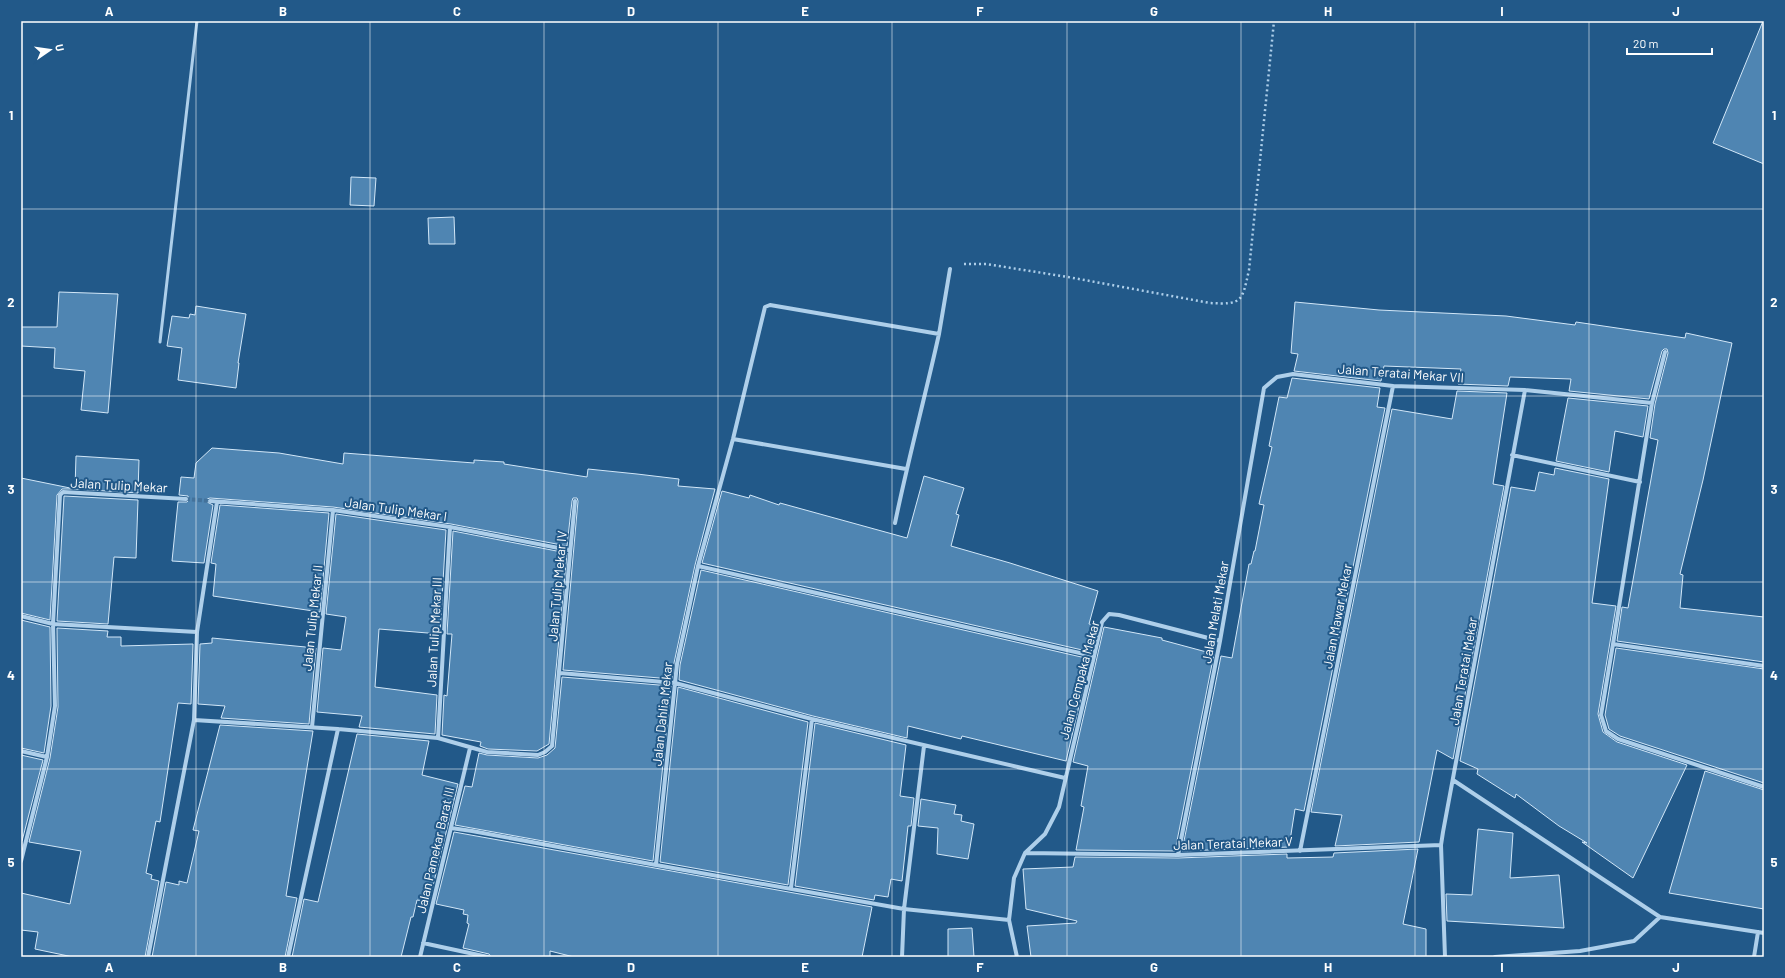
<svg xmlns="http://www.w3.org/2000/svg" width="1785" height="978" font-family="Barlow,sans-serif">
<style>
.building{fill:#4f85b2;stroke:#d2e7f8}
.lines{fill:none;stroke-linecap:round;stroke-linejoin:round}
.street-tunnel{stroke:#43729b;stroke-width:4;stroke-dasharray:4 2;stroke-linecap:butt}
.path{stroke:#aecfea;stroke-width:2.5;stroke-dasharray:2 3;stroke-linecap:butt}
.lane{stroke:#aecfea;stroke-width:3}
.street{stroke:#aecfea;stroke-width:4}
.grid{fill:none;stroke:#fff;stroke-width:1;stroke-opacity:0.55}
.labels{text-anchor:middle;stroke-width:4;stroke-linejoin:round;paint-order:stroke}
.street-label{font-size:13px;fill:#fff;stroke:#225989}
.neatline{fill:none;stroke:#fff;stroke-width:1.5}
.grid-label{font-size:13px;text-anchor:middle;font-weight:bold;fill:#fff}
</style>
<rect width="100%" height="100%" fill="#225989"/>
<path class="building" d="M 1763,21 L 1764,21 L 1764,164 L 1713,143 Z
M 351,177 L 376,178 L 374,206 L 350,205 Z
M 454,217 L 455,244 L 429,244 L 428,218 Z
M 59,292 L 118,294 L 108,413 L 81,410 L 85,371 L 54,368 L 55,348 L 21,346 L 21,327 L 57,327 Z
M 1295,302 L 1379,310 L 1506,316 L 1575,325 L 1576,322 L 1685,338 L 1686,333 L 1732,343 L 1703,480 L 1680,574 L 1683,575 L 1680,608 L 1764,617 L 1764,662 L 1617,641 L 1622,607 L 1628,608 L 1658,440 L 1650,438 L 1655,404 L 1668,353 L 1667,349 L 1664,349 L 1662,351 L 1649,399 L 1569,391 L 1571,379 L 1510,377 L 1508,386 L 1458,384 L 1461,369 L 1384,366 L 1381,381 L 1294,371 L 1298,354 L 1291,353 Z
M 196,306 L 246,314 L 238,363 L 239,363 L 236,388 L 178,380 L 182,348 L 167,346 L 172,316 L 189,318 L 190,314 L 195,315 Z
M 1292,378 L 1380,388 L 1377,407 L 1385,408 L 1304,811 L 1295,809 L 1289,847 L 1182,851 L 1221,656 L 1232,658 L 1249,564 L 1251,564 L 1254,551 L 1255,551 L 1264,505 L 1259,504 L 1272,447 L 1269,446 L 1279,397 L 1287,398 Z
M 1457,391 L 1507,393 L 1493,484 L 1504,486 L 1453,759 L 1437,750 L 1419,842 L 1335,846 L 1342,815 L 1311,812 L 1392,409 L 1452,419 Z
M 1568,398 L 1648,406 L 1643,437 L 1615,431 L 1609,472 L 1556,461 Z
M 212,448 L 279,453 L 343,464 L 344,453 L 474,463 L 474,460 L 504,462 L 504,464 L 587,477 L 588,469 L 637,474 L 679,479 L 678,486 L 715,489 L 695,565 L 674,663 L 672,679 L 563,670 L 578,501 L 577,498 L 573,498 L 572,501 L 567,546 L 451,524 L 333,507 L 210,498 L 207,499 L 207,502 L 213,505 L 204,563 L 172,561 L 178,502 L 187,502 L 189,500 L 188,496 L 179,495 L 181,477 L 194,478 L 196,463 Z
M 76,456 L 139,460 L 138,493 L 75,489 Z
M 1555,468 L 1609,479 L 1592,603 L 1616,606 L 1598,714 L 1603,732 L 1617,742 L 1687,765 L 1633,878 L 1582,842 L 1587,843 L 1559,826 L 1516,794 L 1515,798 L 1477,774 L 1478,769 L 1460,761 L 1511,487 L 1535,491 L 1539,472 L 1554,475 Z
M 924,476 L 964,488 L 956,514 L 959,515 L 951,546 L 1010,563 L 1098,591 L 1089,624 L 1098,626 L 1091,652 L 702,563 L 722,491 L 749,498 L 750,495 L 779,505 L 780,503 L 907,538 Z
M 21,478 L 75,489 L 62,489 L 57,495 L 50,620 L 21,613 Z
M 64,496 L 138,500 L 136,558 L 114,557 L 108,624 L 57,621 Z
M 220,505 L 329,513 L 320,612 L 213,596 L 216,564 L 211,563 Z
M 336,514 L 446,530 L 440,634 L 379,629 L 375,687 L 437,695 L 435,734 L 359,727 L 362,716 L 317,712 L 323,648 L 341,650 L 346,617 L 326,614 Z
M 453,531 L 567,553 L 549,744 L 537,751 L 488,749 L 480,746 L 481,742 L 442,735 L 444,695 L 447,696 L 452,634 L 447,634 Z
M 701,570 L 1090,659 L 1066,761 L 962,736 L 961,739 L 908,726 L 907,738 L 813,716 L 679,680 L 680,665 Z
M 21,620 L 50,627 L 51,706 L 44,753 L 21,748 Z
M 1104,627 L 1162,638 L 1162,640 L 1214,654 L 1175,851 L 1076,850 L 1084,807 L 1081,806 L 1088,766 L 1073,762 Z
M 57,628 L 108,631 L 107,637 L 121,637 L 121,646 L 193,644 L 191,704 L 178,703 L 160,822 L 156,821 L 146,873 L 152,875 L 151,879 L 159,881 L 145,957 L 73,957 L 35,949 L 38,932 L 21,930 L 21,893 L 70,904 L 81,851 L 29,842 L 50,758 L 58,707 Z
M 212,638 L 316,648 L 309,724 L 221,718 L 225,706 L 198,704 L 200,644 L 212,643 Z
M 1616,648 L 1764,669 L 1764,783 L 1620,736 L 1609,729 L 1605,715 Z
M 562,677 L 671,686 L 653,861 L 455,825 L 465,786 L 472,787 L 479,753 L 487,755 L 538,758 L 547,755 L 555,748 Z
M 678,687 L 808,722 L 788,885 L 660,862 Z
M 815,723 L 906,745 L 900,796 L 914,798 L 911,826 L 908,826 L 902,881 L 891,879 L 888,897 L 875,895 L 874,900 L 795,886 Z
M 220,725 L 313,731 L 286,896 L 297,898 L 285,957 L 152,957 L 166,882 L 179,885 L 179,881 L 187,883 L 199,831 L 193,830 Z
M 357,734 L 429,741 L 422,775 L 458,784 L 429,902 L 417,900 L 413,917 L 411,917 L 401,957 L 292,957 L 304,899 L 318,902 Z
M 21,755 L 43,760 L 22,841 L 21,841 Z
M 1705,771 L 1764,790 L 1764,909 L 1669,893 Z
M 921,799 L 956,805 L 954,814 L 962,815 L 961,821 L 974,824 L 968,859 L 937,854 L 938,828 L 918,826 Z
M 1478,829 L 1513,833 L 1510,878 L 1559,875 L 1564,928 L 1447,921 L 1446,894 L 1472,895 Z
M 454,832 L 872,907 L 862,957 L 574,957 L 550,951 L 550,957 L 491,957 L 489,954 L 463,948 L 469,924 L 467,923 L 468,915 L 463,914 L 464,910 L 436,904 Z
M 1418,849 L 1403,924 L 1426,929 L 1426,957 L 1031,957 L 1027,926 L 1076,923 L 1077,921 L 1026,909 L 1023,869 L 1073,867 L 1075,857 L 1178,858 L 1287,854 L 1287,858 L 1333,857 L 1334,853 Z
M 972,928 L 974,957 L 948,957 L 948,929 Z"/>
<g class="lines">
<path class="street-tunnel" d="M 186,499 L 210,501"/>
<path class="path" d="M 964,264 L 986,264 L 1068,277 L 1210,303 C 1243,305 1242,301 1249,270 L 1274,21"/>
<path class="lane" d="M 160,342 L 197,21"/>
<path class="street" d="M 939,334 L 950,269
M 1652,403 L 1665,352
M 733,439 L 906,469
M 1512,455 L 1640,482
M 210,501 L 333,510 L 450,527 L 569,550
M 698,566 L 1093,656
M 21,616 L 53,624 L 197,632
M 1613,644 L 1601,715 L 1606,731 L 1618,739 L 1764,787
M 560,673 L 675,683 L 812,719 L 1065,778
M 194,720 L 338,729 L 438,738 L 487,752 L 538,755 L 545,752 L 552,746 L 575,501
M 312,727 L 333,510
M 438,738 L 450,527
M 21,751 L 47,757
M 1453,780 L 1660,917 L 1764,933
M 451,828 L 472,831 L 656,865 L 904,909 L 1009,920 L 1017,957
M 1300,851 L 1393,386
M 1025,853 L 1178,855 L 1441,845
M 1178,855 L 1220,641 L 1264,388 L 1277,377 L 1293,374 L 1393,386 L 1525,390 L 1652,403 L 1613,644 L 1764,666
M 21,861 L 47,757 L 55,706 L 53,624 L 60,495 L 63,492 L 186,499
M 656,865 L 677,664 L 698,566 L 733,439 L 765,307 L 770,305 L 939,334 C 925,397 908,460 895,523
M 791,888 L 812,719
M 1009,920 L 1014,878 L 1025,853 L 1045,834 L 1059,807 L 1102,622 L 1109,614 L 1119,615 L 1220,641
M 423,943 L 488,957
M 148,957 L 194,720 L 197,632 L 217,502
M 288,957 L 338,729
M 420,957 L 470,748
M 902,957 L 904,909 L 924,746
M 1445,957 L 1441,845 L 1443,832 L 1525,390
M 1495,957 L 1580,951 L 1634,941 L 1660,917
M 1754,957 L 1758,932"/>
</g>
<path class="grid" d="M 196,21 L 196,957M 370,21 L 370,957M 544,21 L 544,957M 718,21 L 718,957M 892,21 L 892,957M 1067,21 L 1067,957M 1241,21 L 1241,957M 1415,21 L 1415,957M 1589,21 L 1589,957M 21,209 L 1764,209M 21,396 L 1764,396M 21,582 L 1764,582M 21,769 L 1764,769"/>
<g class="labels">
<g class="street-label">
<text transform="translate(1401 373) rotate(4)" y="5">Jalan Teratai Mekar VII</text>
<text transform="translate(119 485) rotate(3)" y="5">Jalan Tulip Mekar</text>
<text transform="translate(396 509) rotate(8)" y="5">Jalan Tulip Mekar I</text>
<text transform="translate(557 586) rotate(-85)" y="5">Jalan Tulip Mekar IV</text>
<text transform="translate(1215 612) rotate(-80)" y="5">Jalan Melati Mekar</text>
<text transform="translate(1337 616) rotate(-79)" y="5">Jalan Mawar Mekar</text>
<text transform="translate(312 618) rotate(-84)" y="5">Jalan Tulip Mekar II</text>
<text transform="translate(434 632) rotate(-87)" y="5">Jalan Tulip Mekar III</text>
<text transform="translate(1463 671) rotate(-80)" y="5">Jalan Teratai Mekar</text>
<text transform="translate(1079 680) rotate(-75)" y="5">Jalan Cempaka Mekar</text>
<text transform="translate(662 714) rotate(-84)" y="5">Jalan Dahlia Mekar</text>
<text transform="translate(1233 843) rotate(-2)" y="5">Jalan Teratai Mekar V</text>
<text transform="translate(435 850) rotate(-77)" y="5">Jalan Pamekar Barat III</text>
</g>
</g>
<rect width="1785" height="978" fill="none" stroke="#225989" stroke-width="44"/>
<g transform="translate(50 50) rotate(77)" stroke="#225989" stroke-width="3" paint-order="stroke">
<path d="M0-3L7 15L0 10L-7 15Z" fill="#ffffff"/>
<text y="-6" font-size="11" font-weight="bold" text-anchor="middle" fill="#ffffff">U</text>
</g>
<path d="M1627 48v6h85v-6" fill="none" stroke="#ffffff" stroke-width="2"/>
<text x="1633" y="48" font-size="12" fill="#ffffff" stroke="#225989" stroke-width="3" paint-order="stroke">20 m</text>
<rect x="22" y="22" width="1741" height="934" class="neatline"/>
<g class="grid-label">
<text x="109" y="16">A</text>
<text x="283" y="16">B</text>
<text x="457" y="16">C</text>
<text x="631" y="16">D</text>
<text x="805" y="16">E</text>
<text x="980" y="16">F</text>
<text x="1154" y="16">G</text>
<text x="1328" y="16">H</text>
<text x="1502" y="16">I</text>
<text x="1676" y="16">J</text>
<text x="11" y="120">1</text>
<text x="1774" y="120">1</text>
<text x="11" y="307">2</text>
<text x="1774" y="307">2</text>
<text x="11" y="494">3</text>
<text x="1774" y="494">3</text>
<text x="11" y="680">4</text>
<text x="1774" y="680">4</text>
<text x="11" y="867">5</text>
<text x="1774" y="867">5</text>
<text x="109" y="972">A</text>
<text x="283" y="972">B</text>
<text x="457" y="972">C</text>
<text x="631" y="972">D</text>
<text x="805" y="972">E</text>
<text x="980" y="972">F</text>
<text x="1154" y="972">G</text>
<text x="1328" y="972">H</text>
<text x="1502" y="972">I</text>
<text x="1676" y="972">J</text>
</g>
</svg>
